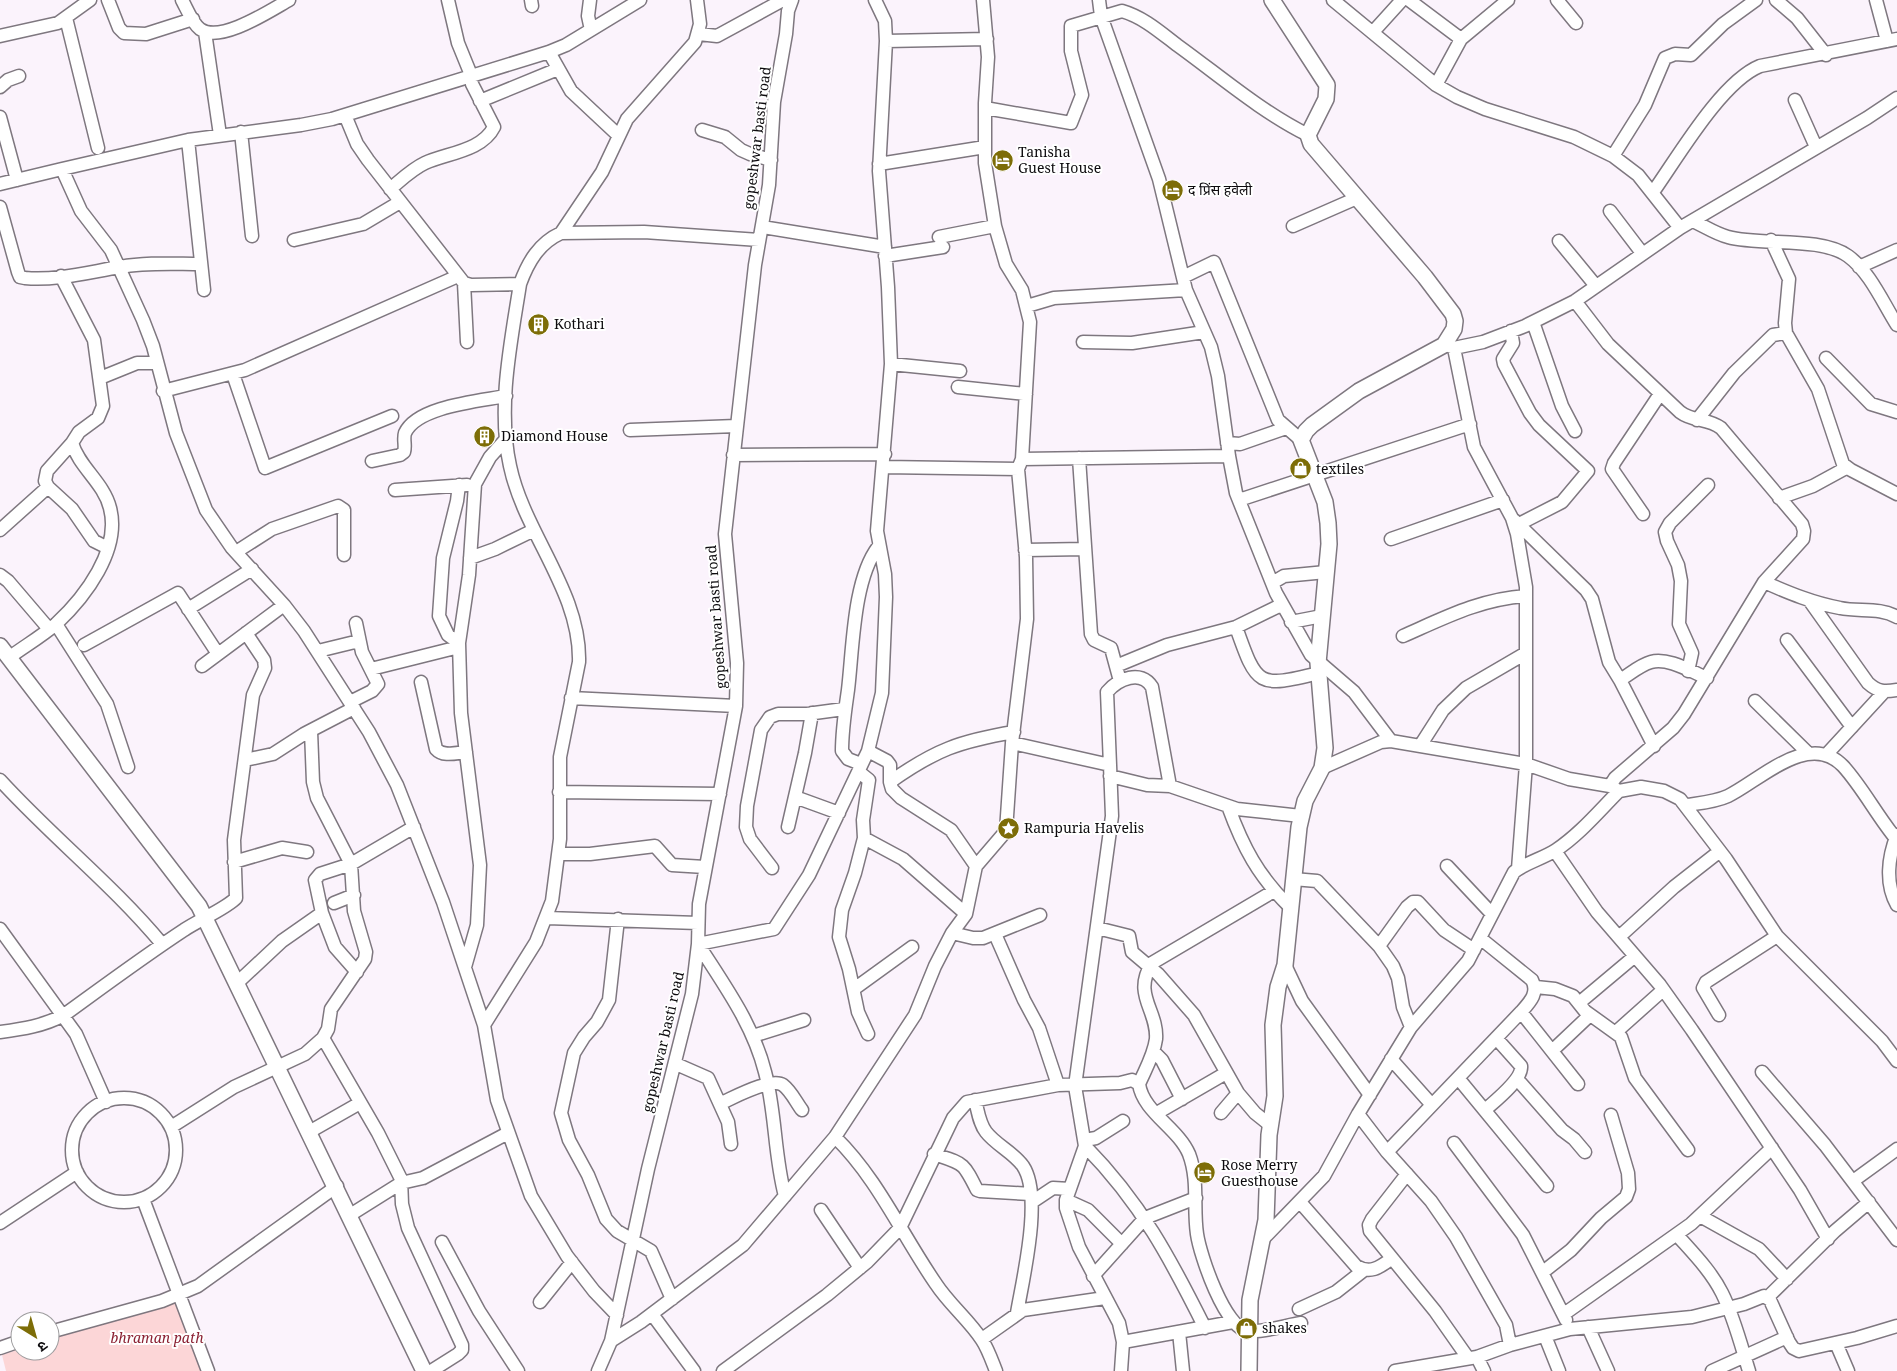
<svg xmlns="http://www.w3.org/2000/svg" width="1897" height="1371" font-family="'Noto Serif','Noto Sans Devanagari',serif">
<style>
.green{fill:#fcd6d7}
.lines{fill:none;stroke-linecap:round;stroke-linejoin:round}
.minor-casing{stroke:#7e777f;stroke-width:15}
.tertiary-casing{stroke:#7e777f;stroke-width:18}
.minor{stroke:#fff;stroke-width:12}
.tertiary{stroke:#fff;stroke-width:15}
.labels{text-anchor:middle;stroke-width:4;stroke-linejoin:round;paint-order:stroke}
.street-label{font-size:14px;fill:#0d0b0e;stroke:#fff}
.poi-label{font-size:14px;fill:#0d0b0e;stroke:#fff;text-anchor:start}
.park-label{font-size:14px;font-style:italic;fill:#8b2133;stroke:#fff}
</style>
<rect width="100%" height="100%" fill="#fbf3fc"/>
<path class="green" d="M 179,1295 L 203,1371 L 6,1371 L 2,1355 L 20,1349 L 20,1351 L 50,1351 L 50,1339 Z"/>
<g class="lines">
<defs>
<path id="minor" d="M 108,0 L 119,28 L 124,33 L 146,34 L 193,19
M 182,0 C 187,9 192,23 200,29 C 220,44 271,10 289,0
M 531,0 L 532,6
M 590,0 L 588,16 L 591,30
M 875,0 L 885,21 L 886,41 L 879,171 L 888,287 L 891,364 L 877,531 L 885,574 L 886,597 L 882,693 L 868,751 L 887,761 L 890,765 L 890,782 L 892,789 L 901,798 L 951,830 L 976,866
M 1099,0 L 1101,16 L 1159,179 L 1186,290 L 1211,347 L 1218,376 L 1229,456 L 1236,493 L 1276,593 L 1311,655 L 1354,692 L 1391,741
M 1333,0 L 1436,85 L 1457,97 L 1485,109 L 1574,137 L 1613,156 L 1638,175 L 1680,228
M 1409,0 L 1461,39
M 1557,0 L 1576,23
M 1776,0 L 1797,18 L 1826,55
M 1876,0 L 1887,41
M 66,18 L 98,148
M 205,32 L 220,135
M 1373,32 L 1402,0
M 699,34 L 717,36 L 783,0
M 0,36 L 58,23 L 90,0
M 886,41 L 987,39
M 549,52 L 571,91 L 618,135
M 1436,85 L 1461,39 L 1508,0
M 0,87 L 8,80 L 19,76
M 1795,100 L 1816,147
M 480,101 L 558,69
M 985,108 L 1071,123 L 1082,95 L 1071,51 L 1071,26 L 1122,11 C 1143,17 1160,32 1177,45 C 1220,76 1260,111 1308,135
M 345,115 L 357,144 L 368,160 L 464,283 L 471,285 L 520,284
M 0,117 L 17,180
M 702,130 L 725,137 L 741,150 L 750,154 L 771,160
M 241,132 L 252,236
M 188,140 L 204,290
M 1613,156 L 1645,105 L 1665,58 L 1675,54 L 1691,55 L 1723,24 L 1756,0
M 879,164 L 985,147
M 62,169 L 188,140 L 301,125 L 332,119 L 549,52 L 566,45 L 640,0
M 0,184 L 62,169 L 81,211 L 111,250 L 143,320 L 153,346 L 176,433 L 206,510 L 232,548 L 284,605 L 304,631 L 369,732 L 397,785 L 443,902 L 484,1025 L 497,1100 L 531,1196 L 567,1256 L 594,1291 L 617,1315
M 390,189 C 401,180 412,169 425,163 C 447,153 482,151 494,127 L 472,84 L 469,70 L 458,43 L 448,0
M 1653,192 C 1678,157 1721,82 1760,66 L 1897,39
M 0,207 L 18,272 L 20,277 L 25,278 C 56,281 89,272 120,267 C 147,262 174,264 201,264
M 1610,211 L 1642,253
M 1693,221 C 1704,226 1716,234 1728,237 C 1760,246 1820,236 1848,256 C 1870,272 1883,303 1897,325
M 1293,226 L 1357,198
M 762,227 L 885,247
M 561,233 L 602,172 L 627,119 L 695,42 L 700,24 L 697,0
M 939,237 L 995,226
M 294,240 L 363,224 L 400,202
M 1771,240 L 1789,279 L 1785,323 L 1786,333 L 1818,389 L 1843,464 L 1851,470 L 1897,494
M 1559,241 L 1596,286
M 885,256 L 943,247
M 1859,267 L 1897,250
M 1183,277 L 1214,262 L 1278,420 L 1301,440
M 464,283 L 467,342
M 1575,301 L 1608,344 L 1680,412 C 1693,422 1708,418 1721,428 L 1802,524 L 1804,531 L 1803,539 L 1764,582 L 1684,714 L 1673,728 L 1615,778 L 1610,786
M 1027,306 L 1054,298 L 1186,290
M 1533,322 L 1562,406 L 1575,431
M 1511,331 L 1513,343 L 1503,359 L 1504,364 L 1530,413 L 1539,425 L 1588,471 L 1562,502 L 1519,524
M 1083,342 L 1132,343 L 1204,332
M 1446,345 L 1454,348 L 1483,342 L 1525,326 L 1575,301 L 1680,228 L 1867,118 L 1897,98
M 1454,348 L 1474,447 L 1512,518 L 1517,534 L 1526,587 L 1526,764 L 1518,869
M 1826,358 L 1871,404 L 1897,412
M 891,364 L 960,371
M 233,374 L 265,468 L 392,416
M 100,378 L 137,363 L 157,363
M 958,387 L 1026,394
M 163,391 L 245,370 L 458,276
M 1697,420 L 1734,373 L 1773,335 L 1786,333
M 630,430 L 736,426
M 72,443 L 47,471 L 45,481 L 48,487 L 72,509 L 94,541 L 108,548
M 1227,443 L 1240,444 L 1286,428
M 733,455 L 885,454
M 1079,458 L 1091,634 L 1094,640 L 1111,648 L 1120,681
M 1022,459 L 1229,456
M 372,461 L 400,455 L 404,452 C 406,446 403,439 405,433 C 417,406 481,401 506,396
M 884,467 L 1018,469
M 459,485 L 457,501 L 443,558 L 439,616 L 448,635 L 459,643
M 395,490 L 467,485
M 1779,498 L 1813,486 L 1846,468
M 1239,500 L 1470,424
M 1643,514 L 1612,469 L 1614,463 L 1660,394
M 1514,520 L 1586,590 L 1592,599 L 1609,662 L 1620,680 L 1654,746
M 0,530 L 48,487
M 1391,539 L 1503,500
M 1025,550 L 1085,549
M 236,552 L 272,529 L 338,506 L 344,510 L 344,555
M 470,558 L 495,549 L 534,530
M 0,575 L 8,581 L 49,629
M 1764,582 C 1789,593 1813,603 1840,608 C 1859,612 1880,607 1897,617
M 1272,583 L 1284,576 L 1326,572
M 1809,600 L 1868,683 C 1878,692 1884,692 1897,690
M 188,609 L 252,569
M 1291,622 L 1322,616
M 56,624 L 107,704 L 128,767
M 1236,627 C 1257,687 1258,688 1319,673
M 1403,636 C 1444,618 1480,599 1526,596
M 1787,640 L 1852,727
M 84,645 L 178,593 L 218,654
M 318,651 L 359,641
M 10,657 C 25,646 42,636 56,624 C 85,597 121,550 110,508 C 104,483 79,467 72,443 L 79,432 L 98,418 L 103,406 L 94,340 L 61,276
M 202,666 L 284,605
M 1116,666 L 1167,645 L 1236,627 L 1281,605
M 371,669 L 459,647
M 1688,671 L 1692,653 L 1679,624 L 1681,581 L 1678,565 L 1667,541 L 1665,532 L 1670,523 L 1708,485
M 1620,680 C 1630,674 1640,665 1651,662 C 1668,657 1692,672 1707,678
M 421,682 L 436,749 C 443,757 456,753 466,752
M 571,698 L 736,706
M 1755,701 L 1807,752
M 350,702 L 372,691 L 378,684 L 362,652 L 356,623
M 1012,743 L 1110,765 L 1112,816 L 1075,1086 L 1085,1146 L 1066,1200 L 1066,1208 L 1079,1247 L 1119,1323 L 1123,1342 L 1121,1371
M 1420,746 L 1443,710 L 1466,688 L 1526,653
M 1826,755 L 1884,692
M 245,760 L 273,754 L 304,734 L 354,708
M 861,764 L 848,759 L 842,751 C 842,730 845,711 848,690 C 853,649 853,580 878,547
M 1110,765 L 1107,692 C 1118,679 1141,669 1152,687 L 1170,786
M 1322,768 L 1381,742 L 1391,741 L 1526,764 L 1569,779 L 1610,786 L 1619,791 L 1641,787 L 1664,791 L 1680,799 L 1726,859 L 1777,936 L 1882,1041 L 1897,1061
M 859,772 L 869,780 L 863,820 L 864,838 L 855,873 L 842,910 L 839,937 L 849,969 L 858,1012 L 868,1034
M 1110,776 L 1147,785 L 1170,786 L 1237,809 L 1301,816
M 0,780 C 52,837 113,885 162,944
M 890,782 C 935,750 960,741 1014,732
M 559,792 L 720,794
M 795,797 L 839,813
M 1687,805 C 1700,803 1715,802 1728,796 C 1759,781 1809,730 1843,766 C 1863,788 1877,816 1897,840
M 1228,806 C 1243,847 1258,876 1290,907
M 788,827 L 805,753 L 812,713
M 1897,835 C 1888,857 1885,884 1897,905
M 864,838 L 903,859 L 966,914
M 1555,851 L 1597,912 L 1660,985 L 1692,1030 L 1800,1190 L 1828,1239
M 558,854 L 590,854 L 655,846 L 672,865 L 705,867
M 234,862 L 282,848 L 307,852
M 1447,866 L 1492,914
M 772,868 L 750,839 L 746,827 L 747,806 L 761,730 L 770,717 L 778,714 L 807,714 L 844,709
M 1293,879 L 1317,881 L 1379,946 L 1393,966 L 1398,978 L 1403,1007 L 1411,1027
M 334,903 L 354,895
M 547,918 L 698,923
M 618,919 L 609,1000 L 597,1022 L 584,1037 L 574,1053 L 561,1113 L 569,1140 L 588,1175 L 606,1219 L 617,1231 L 651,1251 L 672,1299
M 1097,928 L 1129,936 L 1132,952 L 1158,974 L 1194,1015 L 1238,1093 L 1221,1113
M 0,929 L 76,1034 L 106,1102
M 952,933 L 973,938 L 983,938 L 1040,915
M 995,934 L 1024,1000 L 1039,1028 L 1058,1085
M 1619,937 L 1674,887 L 1720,851
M 1379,946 L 1407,907 L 1413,902 L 1418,902 L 1444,930 L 1474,950
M 1285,965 L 1302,1001 L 1370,1095
M 465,967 L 477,925 L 480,865 L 461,713 L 459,643 L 469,575 L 475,484 L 490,457 L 506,439
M 357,972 L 335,947 L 322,913 L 315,880 L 320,874 L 351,864 L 414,827
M 236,984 L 282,941 L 322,913
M 1536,987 L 1555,989 L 1573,996 L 1585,1011 L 1621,1037 L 1635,1078 L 1688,1150
M 854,989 L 912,947
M 1579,1003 L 1635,956
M 1521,1012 L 1578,1084
M 1719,1015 L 1703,988 L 1706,982 L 1777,936
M 484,1025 L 536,942 L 552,901 L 560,839 L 560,757 L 579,662 C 581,592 524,533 510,466 C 497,407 511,342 520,284 C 528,262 539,243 561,233 L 644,232 L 759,240
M 0,1032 C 23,1029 43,1026 64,1015 C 104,986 143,957 184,930 C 197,921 227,908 236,898 L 234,840 L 253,695 L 265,668 L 264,660 L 246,633
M 1616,1032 L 1663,990
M 753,1036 L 804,1020
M 323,1038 L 378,1133 L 401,1179 L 402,1204 L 408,1228 L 462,1345 L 462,1350 L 458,1354 L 431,1371
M 1553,1050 L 1590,1015
M 1153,1051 L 1162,1060 L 1182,1099
M 1391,1059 L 1432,1105
M 676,1064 L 708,1078 L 728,1122 L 731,1144
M 1762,1072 L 1825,1145 L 1897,1240
M 1458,1078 L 1547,1186
M 1517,1079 L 1562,1130 L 1574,1139 L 1585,1152
M 1139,1084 C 1145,1070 1154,1055 1156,1039 C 1158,1010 1132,995 1152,963 L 1274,891
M 1238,1093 L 1255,1113 L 1270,1125
M72 1150a52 52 0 1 1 104 0a52 52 0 1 1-104 0Z
M 975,1100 C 978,1111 979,1123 986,1132 C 996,1145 1013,1152 1023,1166 C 1043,1196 1023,1278 1017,1313
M 721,1103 C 733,1098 771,1077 783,1085 C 791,1091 796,1102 802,1110
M 1485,1110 C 1495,1101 1523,1079 1521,1066 L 1496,1038
M 1157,1113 L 1226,1073
M 1358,1114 L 1387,1152 L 1431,1201 L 1456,1237 L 1506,1325 L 1510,1345
M 171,1127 L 234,1087 L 305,1054 L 323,1038 L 328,1029 L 331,1009 L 365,959 L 366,952 L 354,911 L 351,864 L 317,798 L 313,782 L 311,731
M 309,1132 L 360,1103
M 835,1137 C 878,1179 902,1235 936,1284 C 949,1304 969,1320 982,1340 C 988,1349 992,1361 996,1371
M 1085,1140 L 1096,1138 L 1123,1121
M 1454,1143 L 1523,1235 L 1566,1320
M 1085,1146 C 1141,1203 1170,1258 1205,1328
M 1387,1152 L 1521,1012 C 1530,1002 1539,993 1532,980 L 1480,938
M 934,1154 C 964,1164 963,1162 977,1190 L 980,1191 L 1031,1194
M 1407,1174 L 1372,1219 L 1369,1225 L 1370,1231 L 1435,1311 L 1468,1358
M 1853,1181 L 1897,1149
M 785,1196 C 774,1155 776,1113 765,1072 C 753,1024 724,985 698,944 L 774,929 L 809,875 L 868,751
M 143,1199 L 208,1371
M 1066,1200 L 1088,1210 L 1122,1244
M 1032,1202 L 1053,1188 L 1070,1189
M 1300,1202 L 1356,1266 C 1370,1274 1379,1268 1391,1259
M 821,1210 L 860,1268
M 350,1215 L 401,1183 L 423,1178 L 508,1133
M 1700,1216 L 1759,1249 L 1787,1279
M 0,1223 L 77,1172
M 1677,1235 C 1693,1253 1711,1271 1722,1293 C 1734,1317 1741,1345 1749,1371
M 1263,1239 L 1324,1176 L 1358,1114 L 1411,1027 L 1468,961 L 1514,872 C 1527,862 1542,859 1556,850 C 1580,834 1599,811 1619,791
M 442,1242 L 479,1311 L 518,1371
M 1543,1272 L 1571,1250 L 1601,1218 L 1626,1197 L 1629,1189 L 1628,1173 L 1611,1115
M 1093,1276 L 1145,1218 L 1196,1198
M 1768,1297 L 1835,1231 L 1869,1202
M 540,1302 L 572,1262
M 1299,1309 L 1336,1292 L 1364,1270
M 652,1314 L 694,1371
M 1564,1314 L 1691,1224 L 1772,1148
M 1588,1327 L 1608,1371
M 50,1332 L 162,1301 L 198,1286 L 337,1186
M 1179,1332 L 1183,1371
M 1545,1336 L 1559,1371
M 982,1339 L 1023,1310 L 1105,1298
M 611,1341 L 641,1322 L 743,1245 L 835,1137 L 915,1015 L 935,966 L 952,933 L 966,914 L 976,866 L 1006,831 L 1012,743 L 1027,619 L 1026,557 L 1018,469 L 1022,459 L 1030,322 L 1022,290 L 1006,264 L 995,226 L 985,163 L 985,103 L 988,57 L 983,0
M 1123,1342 L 1233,1322
M 1836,1343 L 1848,1371
M 0,1348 L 20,1341
M 1477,1357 L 1484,1371
M 598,1371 L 611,1341 L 648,1169 L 692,994 L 698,944 L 699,904 L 736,706 L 737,663 L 725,534 L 755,265 L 769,185 L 774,102 L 786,34 L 788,11 L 792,0
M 723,1371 L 827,1295 L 867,1262 L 900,1228 L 953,1118 L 967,1102 L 1058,1085 L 1120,1083 L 1132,1080 L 1139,1084 C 1143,1112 1178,1128 1189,1154 C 1199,1180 1193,1208 1197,1234 C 1200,1255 1225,1329 1248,1331 C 1262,1333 1287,1325 1301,1323
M 1395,1371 L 1477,1357 L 1510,1345 L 1570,1329 L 1692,1317 L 1744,1304 L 1764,1296 L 1770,1300 L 1789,1342 L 1793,1348 L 1799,1351 L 1857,1338 L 1897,1326
M 1712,1371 L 1787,1337"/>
<path id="tertiary" d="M 0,646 L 199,906 L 424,1371
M 1249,1371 L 1250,1300 L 1266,1220 L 1269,1135 L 1275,1096 L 1273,1025 L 1278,987 L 1285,965 L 1299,827 L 1305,801 L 1322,768 L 1325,748 L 1318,663 L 1329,544 L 1328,523 L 1325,502 L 1301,440 L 1306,431 L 1312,425 L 1359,391 L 1444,345 L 1454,329 L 1455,321 L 1453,314 L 1425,277 L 1311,144 L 1308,135 L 1326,99 L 1327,85 L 1272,0"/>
</defs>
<use href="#minor" class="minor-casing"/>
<use href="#tertiary" class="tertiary-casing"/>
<use href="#minor" class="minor"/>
<use href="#tertiary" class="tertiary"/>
</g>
<defs>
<symbol id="hotel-disc" viewBox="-11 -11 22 22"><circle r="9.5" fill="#7d6d07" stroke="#fff"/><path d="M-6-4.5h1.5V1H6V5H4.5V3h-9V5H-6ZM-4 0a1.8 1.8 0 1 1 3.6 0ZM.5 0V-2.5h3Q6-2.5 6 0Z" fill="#fff"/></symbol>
<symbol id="building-disc" viewBox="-11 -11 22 22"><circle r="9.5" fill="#7d6d07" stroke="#fff"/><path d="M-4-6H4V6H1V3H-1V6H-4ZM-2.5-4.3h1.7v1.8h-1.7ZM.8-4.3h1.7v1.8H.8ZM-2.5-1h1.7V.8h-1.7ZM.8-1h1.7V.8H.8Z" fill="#fff"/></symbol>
<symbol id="shop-disc" viewBox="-11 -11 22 22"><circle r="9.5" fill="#7d6d07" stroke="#fff"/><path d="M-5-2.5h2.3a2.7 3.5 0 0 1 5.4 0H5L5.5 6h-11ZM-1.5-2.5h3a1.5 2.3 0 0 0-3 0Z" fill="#fff"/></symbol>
<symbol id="sight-disc" viewBox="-11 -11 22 22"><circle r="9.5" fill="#7d6d07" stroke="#fff"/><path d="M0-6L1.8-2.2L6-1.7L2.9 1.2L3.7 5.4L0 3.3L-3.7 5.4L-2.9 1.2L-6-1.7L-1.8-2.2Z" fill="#fff"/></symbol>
</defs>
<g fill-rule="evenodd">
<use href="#hotel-disc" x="990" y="148" width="25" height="25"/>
<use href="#hotel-disc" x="1160" y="178" width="25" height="25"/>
<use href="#building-disc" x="526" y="312" width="25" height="25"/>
<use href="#building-disc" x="472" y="424" width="25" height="25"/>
<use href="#shop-disc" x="1288" y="456" width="25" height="25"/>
<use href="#sight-disc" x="996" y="816" width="25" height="25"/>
<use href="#hotel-disc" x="1192" y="1160" width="25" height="25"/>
<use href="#shop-disc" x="1234" y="1316" width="25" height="25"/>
</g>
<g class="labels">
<g class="street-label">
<text transform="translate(757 138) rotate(-83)" y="5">gopeshwar basti road</text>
<text transform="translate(716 617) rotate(-94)" y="5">gopeshwar basti road</text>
<text transform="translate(663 1042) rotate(-77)" y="5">gopeshwar basti road</text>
</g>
<g class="poi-label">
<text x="1018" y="157">Tanisha<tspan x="1018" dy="16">Guest House</tspan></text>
<text x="1188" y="195">द प्रिंस हवेली</text>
<text x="554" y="329">Kothari</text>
<text x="501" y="441">Diamond House</text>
<text x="1316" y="474">textiles</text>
<text x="1024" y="833">Rampuria Havelis</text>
<text x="1221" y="1170">Rose Merry<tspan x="1221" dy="16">Guesthouse</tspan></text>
<text x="1262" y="1333">shakes</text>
</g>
<g class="park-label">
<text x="157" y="1343">bhraman path</text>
</g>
</g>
<g transform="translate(35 1336) rotate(143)"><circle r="24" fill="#ffffff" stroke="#9e9d9f"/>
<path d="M0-4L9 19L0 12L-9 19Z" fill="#7d6d07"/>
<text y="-8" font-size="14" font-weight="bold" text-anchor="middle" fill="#0d0b0e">उ</text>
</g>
</svg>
